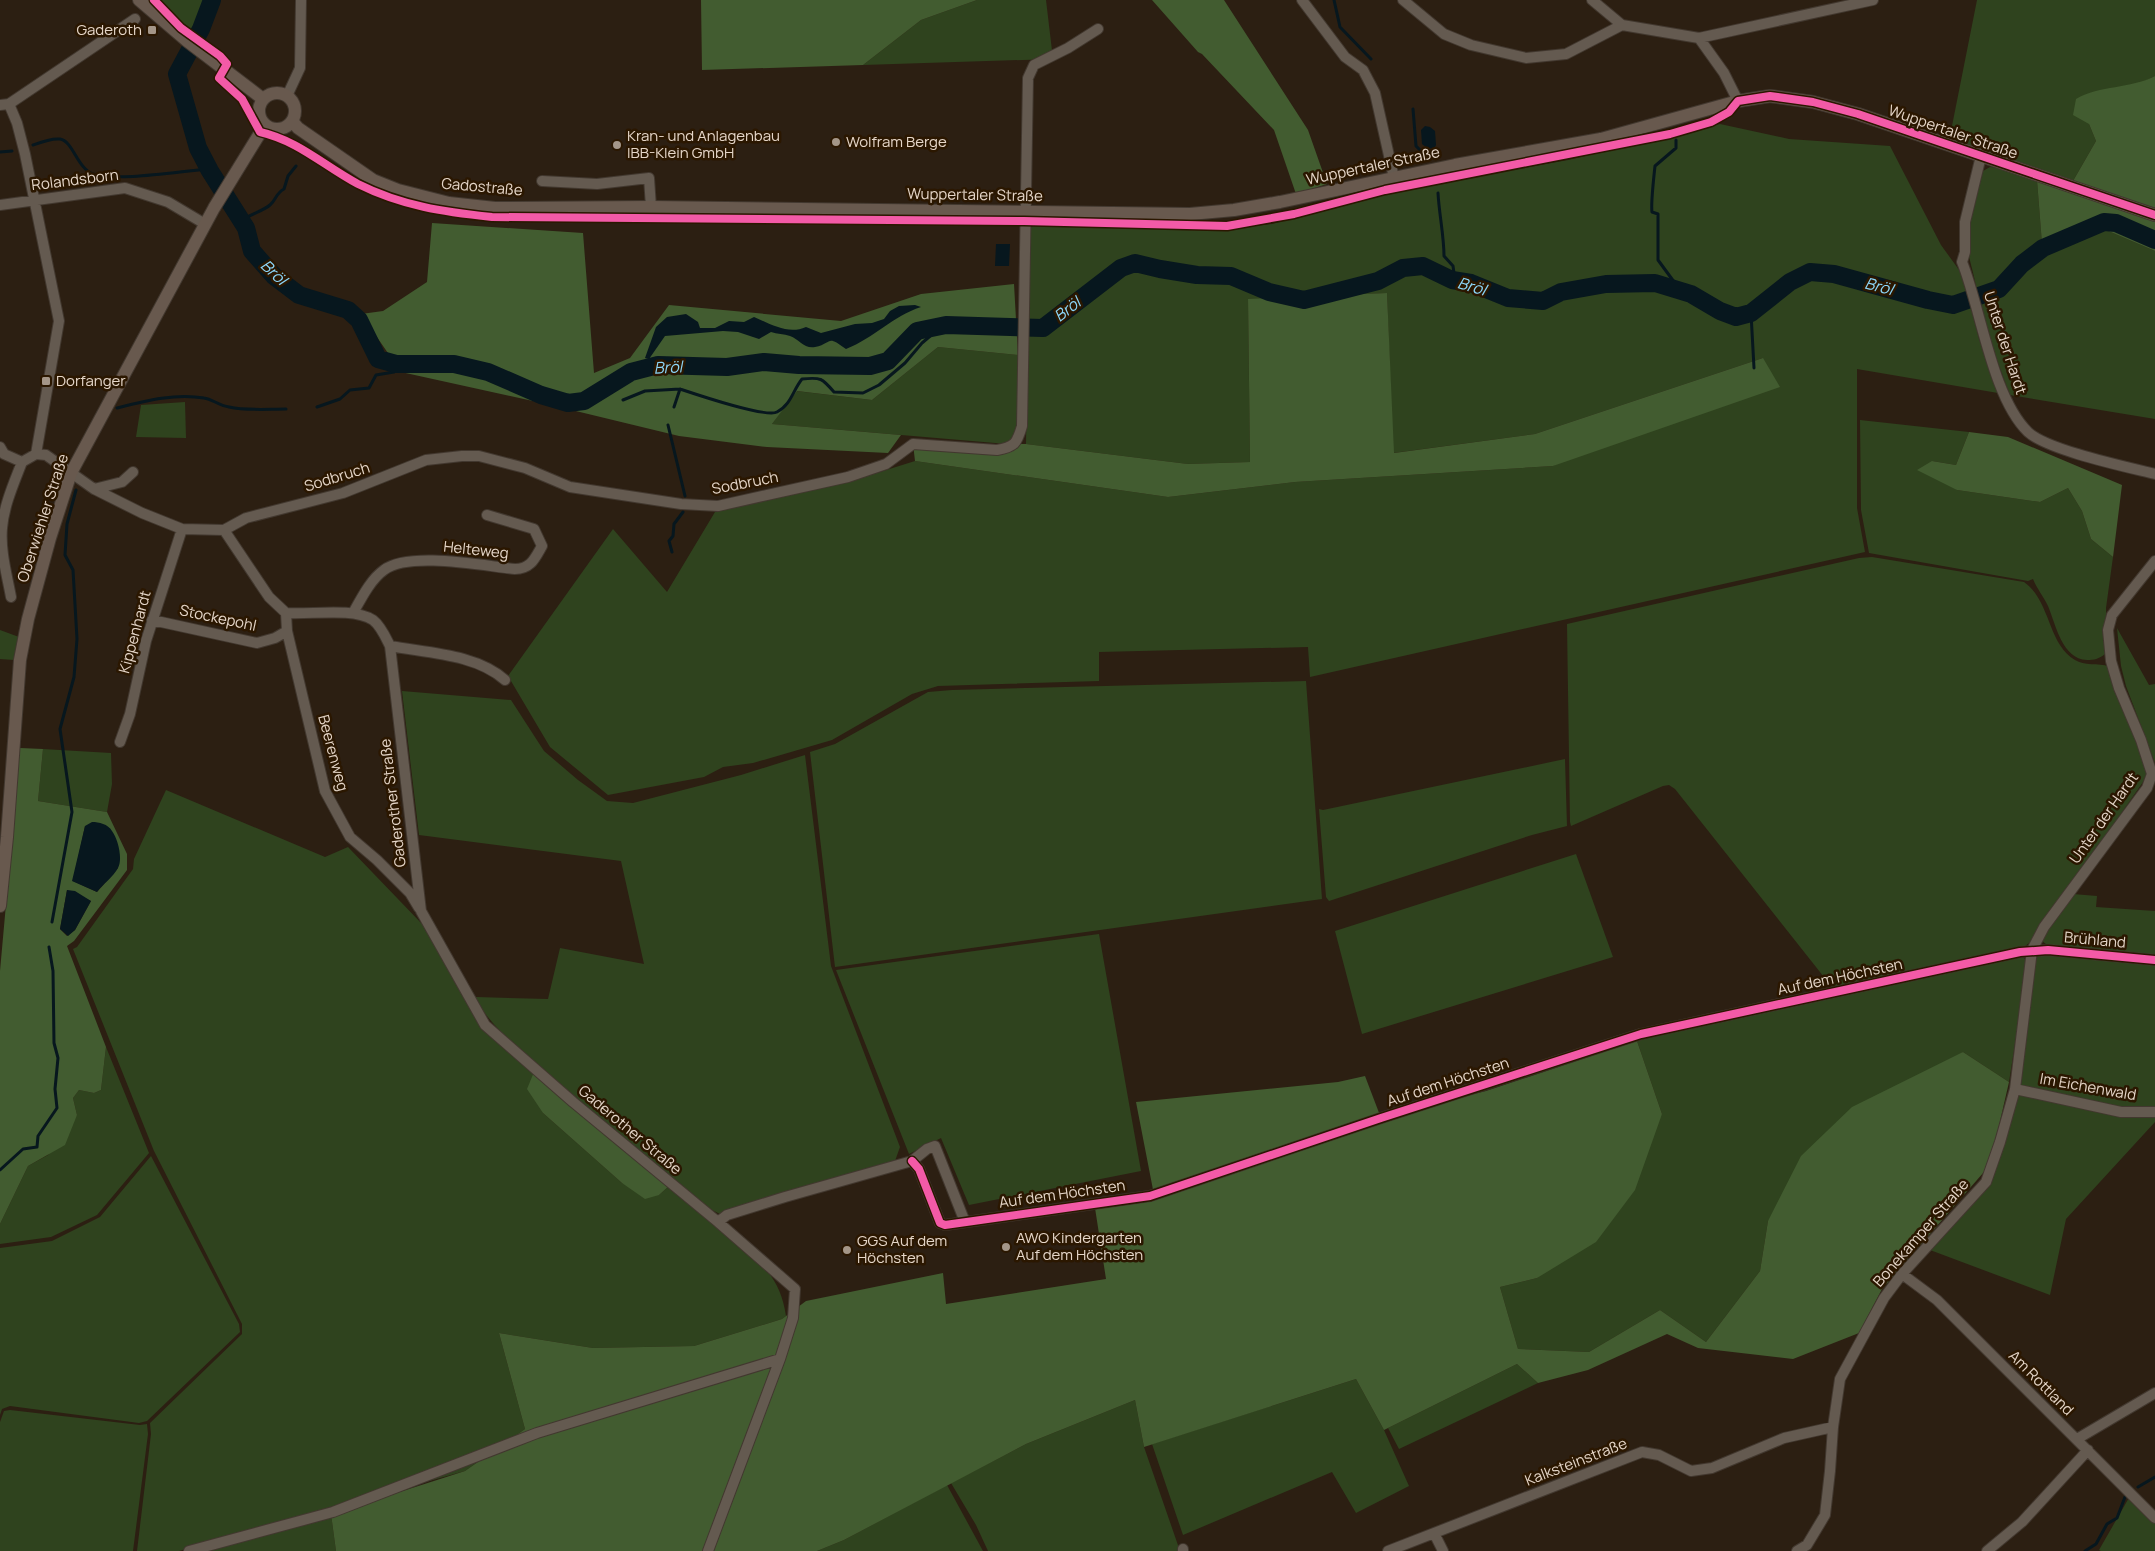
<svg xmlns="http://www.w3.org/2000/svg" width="2155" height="1551" font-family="Manrope,sans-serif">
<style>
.green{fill:#2f431e}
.forest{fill:#425c30;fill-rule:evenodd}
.water{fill:#07171e}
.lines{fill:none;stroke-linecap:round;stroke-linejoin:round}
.stream{stroke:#07171e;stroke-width:3}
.river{stroke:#07171e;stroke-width:18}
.minor-casing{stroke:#42382f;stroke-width:12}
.major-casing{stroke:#42382f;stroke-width:14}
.minor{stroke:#645a50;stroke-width:10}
.major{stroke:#68594e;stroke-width:12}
.cycleway-casing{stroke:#2b1700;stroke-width:11}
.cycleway{stroke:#f35aa7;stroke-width:8}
.poi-dot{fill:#a49688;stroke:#2b1700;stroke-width:2}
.labels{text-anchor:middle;stroke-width:5;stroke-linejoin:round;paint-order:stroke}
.poi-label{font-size:15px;fill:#e5d6c8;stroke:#2b1700;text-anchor:start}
.street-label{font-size:15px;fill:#e5d6c8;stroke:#2b1700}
.water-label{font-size:16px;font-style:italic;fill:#8cd7fa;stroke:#2b1700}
</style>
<rect width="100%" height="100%" fill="#2c1f12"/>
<path class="green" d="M 158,0 L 214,0 L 202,37 L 175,17 Z
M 977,0 L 1046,0 L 1053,59 L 863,65 L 921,20 Z
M 1977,0 L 2155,0 L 2155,76 L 2145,81 L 2089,124 L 2096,141 L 2073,181 L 1949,141 Z
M 1720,124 L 1789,139 L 1890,146 L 1941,245 L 1962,274 L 1979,339 L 1998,393 L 1857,369 L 1857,508 L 1865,552 L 1310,677 L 1308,647 L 1099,652 L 1099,681 L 938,686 L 912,694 L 832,740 L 753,763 L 723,767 L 704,777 L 608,795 L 550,747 L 508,676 L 613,529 L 667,592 L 715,512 L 864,477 L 915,461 L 1168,497 L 1295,482 L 1553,466 L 1763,358 L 1535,434 L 1393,453 L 1387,293 L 1248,300 L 1250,462 L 1188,464 L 1026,444 L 1029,229 L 1034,225 L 1227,229 L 1272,224 L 1390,192 L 1568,160 Z
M 1990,167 L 2001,168 L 2037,180 L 2042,244 L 2060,250 L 2081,237 L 2106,230 L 2155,251 L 2155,419 L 2010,395 C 1995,356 1982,317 1974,277 C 1972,267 1968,256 1968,247 C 1967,221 1975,195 1983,171 Z
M 938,347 L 1018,355 L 1019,427 L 1016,438 L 1007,444 L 772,424 L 796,391 L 872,400 Z
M 185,402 L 186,438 L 136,437 L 141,405 Z
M 1860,420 L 1969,432 L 1956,465 L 1932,461 L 1957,490 L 2040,502 L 2068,488 L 2082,511 L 2091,539 L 2113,557 L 2106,608 L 2107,648 L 2105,654 C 2099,659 2094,660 2087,660 C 2062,659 2056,625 2048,606 C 2044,597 2037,589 2033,579 L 2028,581 L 1869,553 L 1861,510 Z
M 1872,557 L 2024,582 C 2051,601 2047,643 2075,660 C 2084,666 2098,663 2109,666 L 2146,763 L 2147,773 L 2143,782 L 2034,939 L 2024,947 L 1835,991 L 1675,789 L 1669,785 L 1663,786 L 1571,826 L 1570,822 L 1567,624 L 1859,558 Z
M 2117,628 L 2149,685 L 2155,684 L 2155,763 L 2126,686 L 2121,666 Z
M 0,630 L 19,637 L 14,660 L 0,659 Z
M 1306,681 L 1322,899 L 835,967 L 810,752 L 835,744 L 928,692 L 952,690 Z
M 402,691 L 511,700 L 544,751 L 578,780 L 607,801 L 633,803 L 741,775 L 805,755 L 831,966 L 900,1147 L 895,1161 L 720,1214 L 710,1209 C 660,1168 609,1128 560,1085 C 529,1058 497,1034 475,999 L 476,997 L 548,999 L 560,948 L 644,964 L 621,861 L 419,835 Z
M 43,749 L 111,753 L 112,784 L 107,812 L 38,801 Z
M 1565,759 L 1567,826 L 1532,835 L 1329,901 L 1326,897 L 1319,809 L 1323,810 Z
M 166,790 L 325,857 L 348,847 L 423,925 L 468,1004 L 534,1072 L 543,1113 L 622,1183 L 659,1195 L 669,1186 L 764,1267 C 777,1282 783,1296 786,1316 L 782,1319 L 694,1346 L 593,1348 L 499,1333 L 525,1429 L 465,1471 L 179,1551 L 137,1551 L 151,1434 L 150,1423 L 242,1334 L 242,1324 L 154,1151 L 73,949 L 77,947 L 133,869 L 134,859 Z
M 1576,854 L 1613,957 L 1362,1034 L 1335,931 Z
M 2073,894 L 2097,896 L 2096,907 L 2155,911 L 2155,957 L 2050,947 L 2042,941 L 2044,936 Z
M 1099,934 L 1141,1171 L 969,1205 L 941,1138 L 909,1154 L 836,970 Z
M 2041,953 L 2155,962 L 2155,1109 L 2127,1109 L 2020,1086 L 2034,960 Z
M 2020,955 L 2028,961 L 2009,1082 L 1963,1052 L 1768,1221 L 1760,1271 L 1706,1342 L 1660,1310 L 1589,1352 L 1518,1349 L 1500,1287 L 1537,1278 L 1662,1114 L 1637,1041 L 1715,1021 Z
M 106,1047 L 149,1153 L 97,1215 L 51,1237 L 0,1244 L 0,1224 L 28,1166 L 48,1155 L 77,1115 L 73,1098 L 79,1090 L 94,1093 L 101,1090 Z
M 2016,1092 L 2155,1115 L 2155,1122 L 2066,1219 L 2050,1295 L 1930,1250 L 1989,1185 Z
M 151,1156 L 239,1324 L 240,1332 L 147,1421 L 139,1423 L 10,1406 L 2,1409 L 0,1415 L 0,1248 L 52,1241 L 100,1217 Z
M 1517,1364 L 1538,1383 L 1399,1449 L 1388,1428 Z
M 1356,1379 L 1384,1430 L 1409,1486 L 1356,1513 L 1332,1472 L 1183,1535 L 1152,1444 Z
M 1135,1400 L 1144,1447 L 1180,1551 L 988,1551 L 976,1525 L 951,1483 L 1026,1444 Z
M 10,1410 L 140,1425 L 147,1424 L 148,1434 L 133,1551 L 0,1551 L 0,1422 L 4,1411 Z
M 947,1485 L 983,1551 L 817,1551 L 844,1540 Z
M 2130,1496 L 2155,1522 L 2155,1551 L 2101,1551 L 2099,1550 Z
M 331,1514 L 336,1551 L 199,1551 Z"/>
<path class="forest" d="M 701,0 L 977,0 L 921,20 L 863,65 L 702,70 Z
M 1152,0 L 1224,0 L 1308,130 L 1327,184 L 1296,194 L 1274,130 L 1202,54 L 1198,52 Z
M 2155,76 L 2155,208 L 2073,181 L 2096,141 L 2089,124 L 2073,115 L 2076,99 C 2100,85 2130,89 2155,76 Z
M 2037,180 L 2155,220 L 2155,251 L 2106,230 L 2081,237 L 2060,250 L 2050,251 L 2042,244 Z
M 432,223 L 583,233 L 594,373 L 630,358 L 669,305 L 841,321 L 921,294 L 1014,284 L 1018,355 L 938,347 L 872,400 L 797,391 L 772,424 L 901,435 L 888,453 L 767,447 L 679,436 L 551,405 L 401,372 L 361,314 L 383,311 L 427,282 Z
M 1387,293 L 1394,453 L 1535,434 L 1763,358 L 1780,387 L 1553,466 L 1295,482 L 1168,497 L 915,461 L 913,444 L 1026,444 L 1188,464 L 1250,462 L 1248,299 Z
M 1969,432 L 2008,437 L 2122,485 L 2113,557 L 2091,539 L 2082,511 L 2068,488 L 2040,502 L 1957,490 L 1917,470 L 1932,461 L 1956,465 Z
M 20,748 L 43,749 L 38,801 L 107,812 L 127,854 L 127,870 L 74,941 L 67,946 L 106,1047 L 101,1090 L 94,1093 L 79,1090 L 73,1098 L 77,1115 L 65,1145 L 28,1166 L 0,1224 L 0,971 ZM 85,826 L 118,868 L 97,892 L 73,881 ZM 67,890 L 91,901 L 75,930 L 67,936 L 60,929 Z
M 1637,1041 L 1662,1114 L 1635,1190 L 1596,1242 L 1537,1278 L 1500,1287 L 1518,1349 L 1589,1352 L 1660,1310 L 1706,1342 L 1760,1271 L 1768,1221 L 1801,1156 L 1852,1107 L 1963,1052 L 2009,1082 L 1990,1165 L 1882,1289 L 1859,1333 L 1793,1359 L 1698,1348 L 1667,1334 L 1588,1370 L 1538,1383 L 1517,1364 L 1384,1430 L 1356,1379 L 1144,1447 L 1135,1400 L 1026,1444 L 844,1540 L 817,1551 L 336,1551 L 331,1514 L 465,1471 L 525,1429 L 499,1333 L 593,1348 L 694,1346 L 782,1319 L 806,1301 L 943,1273 L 946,1304 L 1106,1279 L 1095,1208 L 1155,1200 L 1136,1102 L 1338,1082 L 1365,1076 L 1381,1118 L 1486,1091 Z
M 534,1072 L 669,1186 L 659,1195 L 645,1199 L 622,1183 L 543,1113 L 527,1089 Z"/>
<path class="water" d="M 1425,126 L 1430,127 L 1435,131 L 1436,145 L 1434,149 L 1427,148 L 1422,144 L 1421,130 Z
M 996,244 L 1010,244 L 1009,266 L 995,266 Z
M 915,305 L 921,307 C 893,316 874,338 846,349 C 826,334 833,343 815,347 C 804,349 799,339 790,336 C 784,334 777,334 771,332 L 759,339 L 738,332 L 723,331 L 665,336 L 649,359 L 645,358 L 656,327 L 667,317 L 686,314 L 698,322 L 700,328 L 715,328 L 729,321 L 744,322 L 754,317 C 771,324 788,335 806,327 L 821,333 L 855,324 L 872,323 L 884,319 L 890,311 L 899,306 Z
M 92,822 C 99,822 108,824 112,831 C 118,839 123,859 118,868 C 113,877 103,884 97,892 L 72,881 L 85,826 Z
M 67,890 L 75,891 L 91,901 L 75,930 L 68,936 L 60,929 Z"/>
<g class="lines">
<path class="stream" d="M 1334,0 L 1340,27 L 1371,59
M 1413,109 L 1416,146 L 1429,159
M 1676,140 L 1676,148 L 1655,166 C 1654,175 1651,205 1652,212 L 1658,214 L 1658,260 L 1680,290
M 33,145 C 41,142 51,138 60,139 C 73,141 77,168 93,174 C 117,182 181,171 209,169
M 0,152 L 12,151
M 1438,193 C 1439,213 1444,236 1444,256 L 1453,266 L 1455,280
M 241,221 C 250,214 263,211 270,205 C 276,200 276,193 284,189 L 288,176 L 296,166
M 1751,313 L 1754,368
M 623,400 L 645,391 L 680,389
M 317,407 L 340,399 L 350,390 L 369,388 L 376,375 L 394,372 L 400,364
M 674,407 L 680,389 C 695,394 766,418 777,412 C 791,405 793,390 802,379 C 821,377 822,378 834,392 L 863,393 L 879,385 L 905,363 L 922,343 L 942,326
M 117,408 C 145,401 175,393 204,398 C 212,399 220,406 229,407 C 247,411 267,409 286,409
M 668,425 L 685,496
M 672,552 L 669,541 L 673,536 L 674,524 L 683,512
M 52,922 L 72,812 L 60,729 L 74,677 L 77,639 L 73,570 L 65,555 L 67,524 L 76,490
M 0,1170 L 23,1149 L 37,1147 L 38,1136 L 57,1108 L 55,1089 L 58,1058 L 54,1043 L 53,971 L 49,947
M 2138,1487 L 2155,1477
M 2085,1551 L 2096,1544 L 2107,1524 L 2117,1518 L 2125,1497"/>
<path class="river" d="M 212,0 L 201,29 L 177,74 L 198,148 L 210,171 L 246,228 L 252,251 L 274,276 L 299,295 L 348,310 L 359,320 L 378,359 L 396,364 L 454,364 L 488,372 L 541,395 L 568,403 L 584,401 L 631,372 L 658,365 L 727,367 L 764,362 L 799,365 L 870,366 L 888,361 L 917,331 L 946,325 L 1043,328 L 1121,268 L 1135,263 L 1160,269 L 1197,275 L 1231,276 L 1269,292 L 1304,300 L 1378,281 L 1403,268 L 1423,266 L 1452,280 L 1471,283 L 1508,298 L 1543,301 L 1561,292 L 1606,284 L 1655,283 L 1691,294 L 1720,311 L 1736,317 L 1751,313 L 1790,282 L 1810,272 L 1834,274 L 1928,300 L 1953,305 L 1999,289 L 2022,264 L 2043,248 L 2104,222 L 2116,223 L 2155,240"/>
<defs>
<path id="minor" d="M 1302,0 L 1345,57 L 1363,70 L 1375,93 L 1394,178
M 1403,0 L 1444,34 L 1471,45 L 1526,58 L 1566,54 L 1622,25
M 1592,0 L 1622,25 L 1699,38 L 1724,73 L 1738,101
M 1699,38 L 1873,0
M 287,96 L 300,68 L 301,0
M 9,104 L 17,123 L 25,154 L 59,321 L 36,454
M 0,105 L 9,104 L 135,19
M 1981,156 L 1965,222 L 1965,252 L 1962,262 C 1981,309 1992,397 2028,432 C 2047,450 2127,467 2155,474
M 542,181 L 597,184 L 649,178 L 651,207
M 0,205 L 125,188 L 168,202 L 205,224
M 0,447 L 4,454 L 22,462
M 94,489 L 122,482 L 133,472
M 224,530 L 269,597 L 286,613 C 311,615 352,607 373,620 C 381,626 386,638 390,646 L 421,911 L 485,1025 L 573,1102 L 718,1222 L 795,1289 L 793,1318 L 780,1359 L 708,1551
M 224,530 L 246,518 L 343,493 L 426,460 L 462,456 L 479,456 L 525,468 L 570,487 L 681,504 L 718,506 L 848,477 L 886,464 L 913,444 L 997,450 C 1015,447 1017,443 1022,426 L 1028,78 L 1034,65 L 1068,48 L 1098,29
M 11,597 C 7,575 0,551 2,528 C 4,505 14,483 22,462 L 36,454 L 46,455 L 94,489 L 142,513 L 182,529 L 224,530
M 353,613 C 361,599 370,580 384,570 C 409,551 484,566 515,569 C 531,569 535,558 542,546 L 534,529 L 487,515
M 152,620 L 257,643 L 275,638 L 287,631 L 286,613
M 287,631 L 325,791 L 350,837 L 377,860 L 410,893 L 419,908
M 390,646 C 427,653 476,654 505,680
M 120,742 L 130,714 L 146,641 L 182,529
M 2015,1089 L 2121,1112 L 2155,1112
M 912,1161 L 919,1169 L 940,1223 L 945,1225 L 1150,1196 L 1381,1118 L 1641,1034 L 2020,952 L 2048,950 L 2155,960
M 718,1222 L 727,1215 L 785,1197 L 912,1161 L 927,1149 L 935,1146 L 965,1222
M 1902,1274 L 1937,1300 L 2155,1518
M 2077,1439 L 2155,1393
M 1434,1533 L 1443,1551
M 1183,1549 L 1183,1551
M 189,1551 L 333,1512 L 537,1433 L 780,1359
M 1388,1551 L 1642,1452 L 1659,1455 L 1691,1471 L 1712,1468 L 1784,1438 L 1833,1427
M 1797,1551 L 1807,1545 L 1825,1515 L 1830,1471 L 1833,1427 L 1840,1379 L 1884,1298 L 1902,1274 L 1986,1182 L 2000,1142 L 2015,1089 L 2032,950 L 2044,927 L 2147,788 L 2152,774 L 2141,740 L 2119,688 L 2111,661 L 2108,630 L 2112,615 L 2155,561
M 1987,1551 L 2022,1522 L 2088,1450"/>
<path id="major" d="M 139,0 L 187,41 L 263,99
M259 111a18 18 0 1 1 36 0a18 18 0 1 1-36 0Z
M 292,121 L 298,128 L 373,180 L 398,190 L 449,203 L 495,208 L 651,207 L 1190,214 L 1234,210 L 1280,202 L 1455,165 L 1601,139 L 1738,101 L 1770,96 L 1813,102 L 1858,114 L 2155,215
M 0,906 L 7,837 L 20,660 L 28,619 L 50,538 L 71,473 L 214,208 L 265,125"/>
</defs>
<use href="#minor" class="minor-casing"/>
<use href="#major" class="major-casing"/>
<use href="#minor" class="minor"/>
<use href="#major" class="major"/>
<defs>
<path id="cycleway" d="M 154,0 L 181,28 L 220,56 L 227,64 L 219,78 L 242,99 L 260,132 C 299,141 324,166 358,184 C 402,206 444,212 492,217 L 1024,221 L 1227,226 L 1294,214 L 1385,190 L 1670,134 L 1711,122 L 1729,112 L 1738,101 L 1770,96 L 1813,102 L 1858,114 L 2155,215
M 912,1161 L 919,1169 L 940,1223 L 945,1225 L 1150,1196 L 1381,1118 L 1641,1034 L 2020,952 L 2048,950 L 2155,960"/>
</defs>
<use href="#cycleway" class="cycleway-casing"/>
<use href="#cycleway" class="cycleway"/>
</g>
<g class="poi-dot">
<rect x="147" y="25" width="10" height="10" rx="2.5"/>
<circle cx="836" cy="142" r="5"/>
<circle cx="617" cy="145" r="5"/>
<rect x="41" y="376" width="10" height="10" rx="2.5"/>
<circle cx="1006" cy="1247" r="5"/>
<circle cx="847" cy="1250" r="5"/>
</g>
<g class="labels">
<g class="poi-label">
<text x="142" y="35" text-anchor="end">Gaderoth</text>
<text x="627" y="141">Kran- und Anlagenbau<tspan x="627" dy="17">IBB-Klein GmbH</tspan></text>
<text x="846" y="147">Wolfram Berge</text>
<text x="56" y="386">Dorfanger</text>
<text x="1016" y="1243">AWO Kindergarten<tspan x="1016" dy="17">Auf dem Höchsten</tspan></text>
<text x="857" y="1246">GGS Auf dem<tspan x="857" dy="17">Höchsten</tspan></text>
</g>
<g class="street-label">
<text transform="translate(1953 132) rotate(19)" y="5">Wuppertaler Straße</text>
<text transform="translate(1373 166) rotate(-12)" y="5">Wuppertaler Straße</text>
<text transform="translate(75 180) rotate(-7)" y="5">Rolandsborn</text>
<text transform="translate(482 187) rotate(5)" y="5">Gadostraße</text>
<text transform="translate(975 195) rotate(1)" y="5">Wuppertaler Straße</text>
<text transform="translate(2005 343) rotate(72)" y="5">Unter der Hardt</text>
<text transform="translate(337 477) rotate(-17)" y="5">Sodbruch</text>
<text transform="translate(745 483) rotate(-11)" y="5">Sodbruch</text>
<text transform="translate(43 518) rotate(-72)" y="5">Oberwiehler Straße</text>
<text transform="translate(476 550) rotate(6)" y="5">Helteweg</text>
<text transform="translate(218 618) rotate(12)" y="5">Stockepohl</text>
<text transform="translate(135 632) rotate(-75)" y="5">Kippenhardt</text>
<text transform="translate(333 753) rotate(75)" y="5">Beerenweg</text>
<text transform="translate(393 803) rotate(-97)" y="5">Gaderother Straße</text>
<text transform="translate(2104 818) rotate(-55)" y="5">Unter der Hardt</text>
<text transform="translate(2095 940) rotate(5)" y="5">Brühland</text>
<text transform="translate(1840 977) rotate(-12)" y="5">Auf dem Höchsten</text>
<text transform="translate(1448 1082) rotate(-18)" y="5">Auf dem Höchsten</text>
<text transform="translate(2088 1087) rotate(10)" y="5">Im Eichenwald</text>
<text transform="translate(630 1130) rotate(40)" y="5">Gaderother Straße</text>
<text transform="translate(1062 1194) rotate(-8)" y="5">Auf dem Höchsten</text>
<text transform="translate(1921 1233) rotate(-49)" y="5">Bonekamper Straße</text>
<text transform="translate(2041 1383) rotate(45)" y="5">Am Rottland</text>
<text transform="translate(1576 1462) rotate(-21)" y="5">Kalksteinstraße</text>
</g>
<g class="water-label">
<text transform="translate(274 272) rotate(43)" y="6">Bröl</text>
<text transform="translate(1472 286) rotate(16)" y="6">Bröl</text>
<text transform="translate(1879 286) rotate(14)" y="6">Bröl</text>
<text transform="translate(1067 309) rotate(-38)" y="6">Bröl</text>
<text transform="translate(668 367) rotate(-3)" y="6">Bröl</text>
</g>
</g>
</svg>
